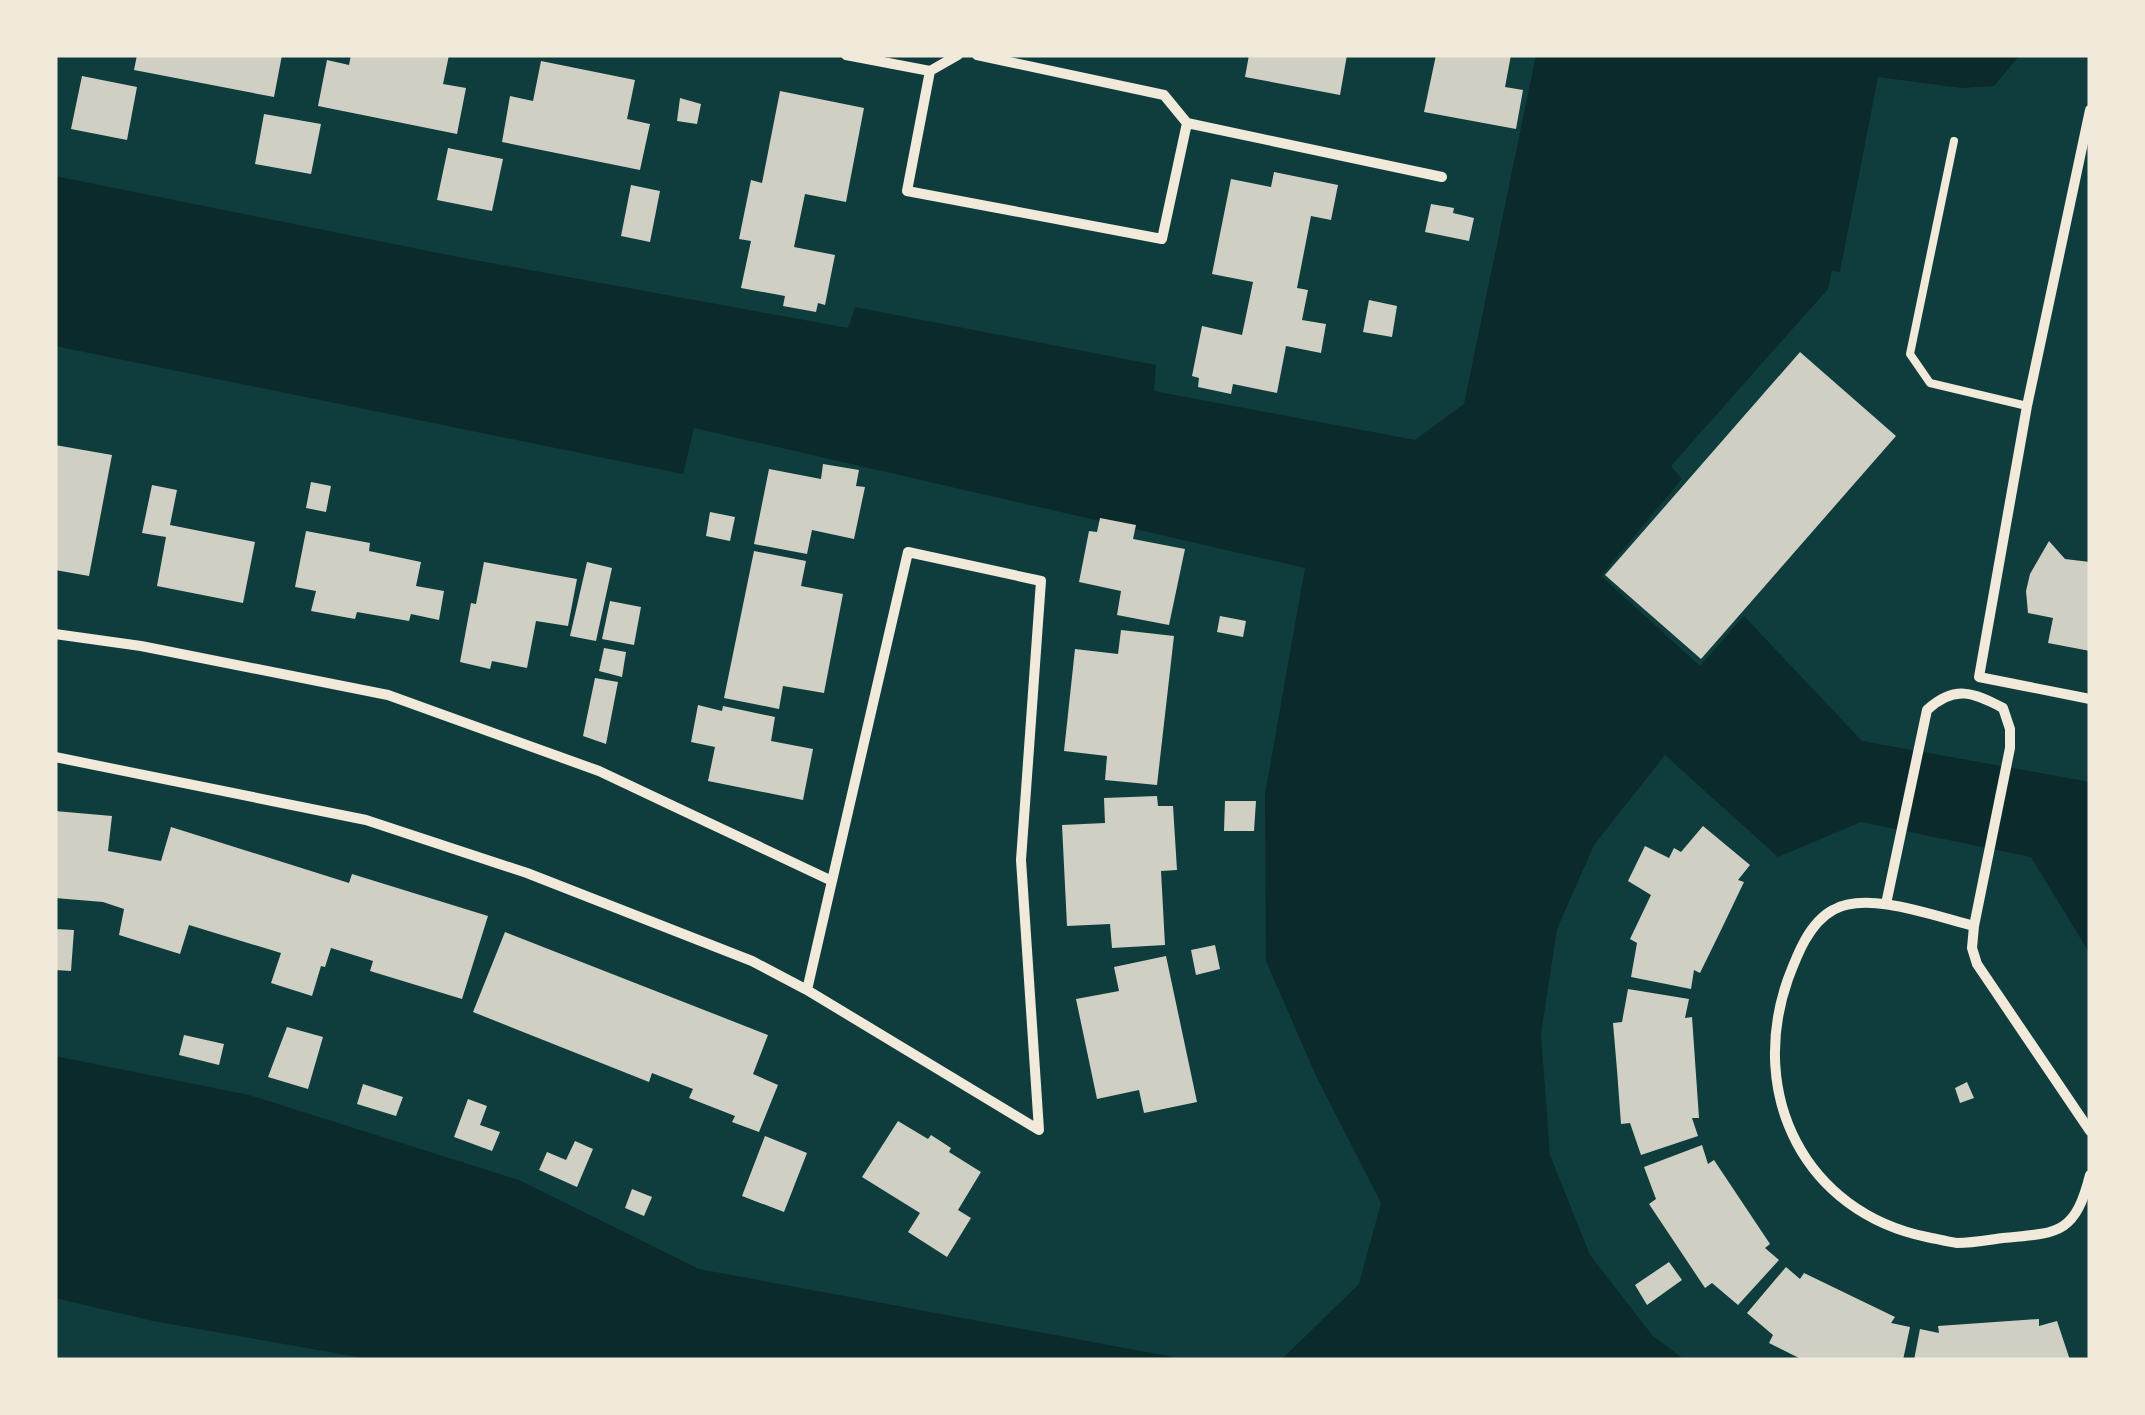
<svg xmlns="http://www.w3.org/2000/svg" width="2145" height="1415" font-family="'Archivo Narrow',sans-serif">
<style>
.water{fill:#0a2a2b}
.building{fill:#cfcfc3}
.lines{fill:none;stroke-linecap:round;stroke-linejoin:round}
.service{stroke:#f1e9da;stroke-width:8}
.minor{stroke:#f1e9da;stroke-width:10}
</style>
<rect width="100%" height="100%" fill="#0f3d3e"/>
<path class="water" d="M 1536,55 L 2020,55 L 1994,86 L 1961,88 L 1878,77 L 1840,272 L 1832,271 L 1828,289 L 1671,466 L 1682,479 L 1601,576 L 1700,666 L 1744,616 L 1862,741 L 2090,782 L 2090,954 L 2031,857 L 1861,822 L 1778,857 L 1665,755 L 1594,845 L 1557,929 L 1541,1034 L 1550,1155 L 1590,1255 L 1652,1335 L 1685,1360 L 1281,1360 L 1359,1284 L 1381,1203 L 1316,1076 L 1266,961 L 1265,794 L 1305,568 L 694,428 L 683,474 L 55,346 L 55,176 L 458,257 L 848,328 L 855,307 L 1156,365 L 1154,391 L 1415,440 L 1464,404 Z
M 55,1056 L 249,1095 L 519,1180 L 699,1269 L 1189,1360 L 375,1360 L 153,1321 L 55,1298 Z"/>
<path class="building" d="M 137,55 L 282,55 L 274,97 L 134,70 Z
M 351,55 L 449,55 L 443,84 L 466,88 L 457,134 L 318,106 L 327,60 L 349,65 Z
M 1249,55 L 1347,55 L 1340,95 L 1245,77 Z
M 1436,55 L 1511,55 L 1505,87 L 1523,90 L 1516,129 L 1424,112 Z
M 541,61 L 635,80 L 627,119 L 650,124 L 640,170 L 502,142 L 510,96 L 533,101 Z
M 82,76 L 137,87 L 127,140 L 71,129 Z
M 780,91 L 864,108 L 846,202 L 805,194 L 794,247 L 835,255 L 825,305 L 818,303 L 816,312 L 783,306 L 785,296 L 741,288 L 751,241 L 739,239 L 751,180 L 762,183 Z
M 680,98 L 701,104 L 697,124 L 677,121 Z
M 264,114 L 321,124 L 311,174 L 255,164 Z
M 448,148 L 503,159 L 492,211 L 437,200 Z
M 1274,172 L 1338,185 L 1331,220 L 1311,216 L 1297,288 L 1308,290 L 1302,320 L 1326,324 L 1321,353 L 1286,346 L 1277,393 L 1233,384 L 1231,394 L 1198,387 L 1199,378 L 1192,376 L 1202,326 L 1242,335 L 1253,282 L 1212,274 L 1231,179 L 1271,187 Z
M 631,185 L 660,191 L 650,242 L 621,236 Z
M 1431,204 L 1454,208 L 1453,213 L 1474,218 L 1469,241 L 1425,232 Z
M 1369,300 L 1397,306 L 1392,337 L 1363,332 Z
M 1800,352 L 1896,436 L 1701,659 L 1605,575 Z
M 55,445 L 112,455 L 89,576 L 55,570 Z
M 823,464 L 859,470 L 856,486 L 865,487 L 854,539 L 812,530 L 807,554 L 754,544 L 769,469 L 821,479 Z
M 311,482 L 331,486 L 326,512 L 306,508 Z
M 152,485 L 177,490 L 170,525 L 255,542 L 243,603 L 157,586 L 166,537 L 142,533 Z
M 710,512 L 735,517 L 730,541 L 706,536 Z
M 1100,518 L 1136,525 L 1133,539 L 1185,549 L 1169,625 L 1117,615 L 1121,591 L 1079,582 L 1089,531 L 1097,532 Z
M 306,531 L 370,543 L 369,551 L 421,562 L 416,586 L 444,591 L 439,620 L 411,614 L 409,621 L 357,612 L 355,619 L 311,611 L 316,591 L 295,587 Z
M 2049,541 L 2065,559 L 2090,562 L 2090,651 L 2048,643 L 2053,618 L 2028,613 L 2026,591 L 2030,574 Z
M 754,551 L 806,561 L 801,586 L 843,594 L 824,693 L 783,686 L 779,709 L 724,698 Z
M 484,562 L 577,579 L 568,626 L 536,621 L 527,668 L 492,661 L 490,669 L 460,662 L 471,603 L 476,604 Z
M 587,562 L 612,568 L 596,641 L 570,636 Z
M 610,601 L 641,607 L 634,645 L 602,639 Z
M 1220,616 L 1246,621 L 1243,637 L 1217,632 Z
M 1121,630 L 1174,636 L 1157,785 L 1105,780 L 1107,756 L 1064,751 L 1075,649 L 1118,654 Z
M 604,648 L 626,652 L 622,677 L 599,671 Z
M 595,678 L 618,682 L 606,744 L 583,736 Z
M 698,705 L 722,711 L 723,706 L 775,717 L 771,741 L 813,749 L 803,800 L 708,781 L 715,747 L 691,742 Z
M 1157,796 L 1158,806 L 1173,806 L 1177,870 L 1161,871 L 1165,945 L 1112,948 L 1110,924 L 1067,926 L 1062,825 L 1105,823 L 1104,798 Z
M 1225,801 L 1256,801 L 1254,831 L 1224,831 Z
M 55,811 L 112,816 L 108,851 L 161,861 L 171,827 L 349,883 L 352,874 L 488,916 L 462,999 L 370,971 L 373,961 L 331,948 L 325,967 L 321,966 L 312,996 L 271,983 L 281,953 L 189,925 L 180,954 L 119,935 L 124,909 L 103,902 L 55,898 Z
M 1703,826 L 1750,865 L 1738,880 L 1744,882 L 1722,928 L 1700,973 L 1694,970 L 1691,989 L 1631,977 L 1637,943 L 1630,939 L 1651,895 L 1628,881 L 1645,846 L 1669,858 L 1674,848 L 1681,852 Z
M 55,929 L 74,930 L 71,971 L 55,970 Z
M 505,932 L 768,1035 L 753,1074 L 778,1085 L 759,1132 L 732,1122 L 735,1116 L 689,1098 L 693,1089 L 652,1073 L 649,1082 L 473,1012 Z
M 1215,945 L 1220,969 L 1196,975 L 1191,950 Z
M 1166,956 L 1197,1102 L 1144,1113 L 1139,1090 L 1097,1099 L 1076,999 L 1119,991 L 1114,967 Z
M 1628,989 L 1689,999 L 1685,1018 L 1692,1017 L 1699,1118 L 1692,1118 L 1698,1136 L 1641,1155 L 1630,1123 L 1621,1124 L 1617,1070 L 1613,1023 L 1622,1022 Z
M 287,1027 L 323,1037 L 308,1089 L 268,1077 Z
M 184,1035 L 224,1044 L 219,1065 L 179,1055 Z
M 1967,1082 L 1974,1098 L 1960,1103 L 1955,1088 Z
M 363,1084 L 403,1097 L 396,1116 L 357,1104 Z
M 468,1099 L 487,1106 L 480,1125 L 500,1132 L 492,1151 L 454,1137 Z
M 898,1121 L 928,1139 L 931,1135 L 951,1148 L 949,1152 L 981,1172 L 958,1210 L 971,1218 L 947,1257 L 908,1232 L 920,1213 L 862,1177 Z
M 765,1136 L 807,1153 L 784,1212 L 742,1196 Z
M 575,1141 L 593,1149 L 577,1187 L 539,1170 L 547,1152 L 566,1160 Z
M 1702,1145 L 1708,1164 L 1714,1160 L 1770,1244 L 1765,1248 L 1779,1260 L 1738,1305 L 1712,1283 L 1705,1288 L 1649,1204 L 1656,1199 L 1644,1167 Z
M 632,1189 L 652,1197 L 644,1216 L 625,1208 Z
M 1669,1262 L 1682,1280 L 1647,1305 L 1635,1285 Z
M 1786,1267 L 1800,1279 L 1804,1273 L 1895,1317 L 1891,1323 L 1910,1327 L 1903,1360 L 1803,1360 L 1769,1343 L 1773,1335 L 1747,1313 Z
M 2039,1319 L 2039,1326 L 2057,1321 L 2070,1360 L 1914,1360 L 1920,1329 L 1939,1333 L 1938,1326 Z"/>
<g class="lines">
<path class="service" d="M 1954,141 L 1910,354 L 1930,383 L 2027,406"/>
<path class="minor" d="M 846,55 L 930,71 L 958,55
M 977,55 L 1164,95 L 1187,123 L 1442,177
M 930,71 L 907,191 L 1162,239 L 1187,123
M 2090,110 L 2027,406 L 1979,677 L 2090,699
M 55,634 L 141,646 L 388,695 L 599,771 L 832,881 L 908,552 L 1041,581 L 1021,860 L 1039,1130 L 807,990 L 752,961 L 527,873 L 366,820 L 55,757
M 1886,904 L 1927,710 C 1954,685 1973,692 2003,708 L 2010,729 L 2010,748 L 1974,926
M 807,990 L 832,881
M 2090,1131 L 1977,964 L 1972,948 L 1974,926 C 1937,917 1867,890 1833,910 C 1809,923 1797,955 1788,979 C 1747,1095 1805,1212 1927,1237 C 1937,1239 1948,1242 1957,1243 C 1972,1243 1988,1240 2003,1238 C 2059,1233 2075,1234 2090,1175"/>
</g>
<rect width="2145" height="1415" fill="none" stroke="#f1e9da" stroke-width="115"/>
</svg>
